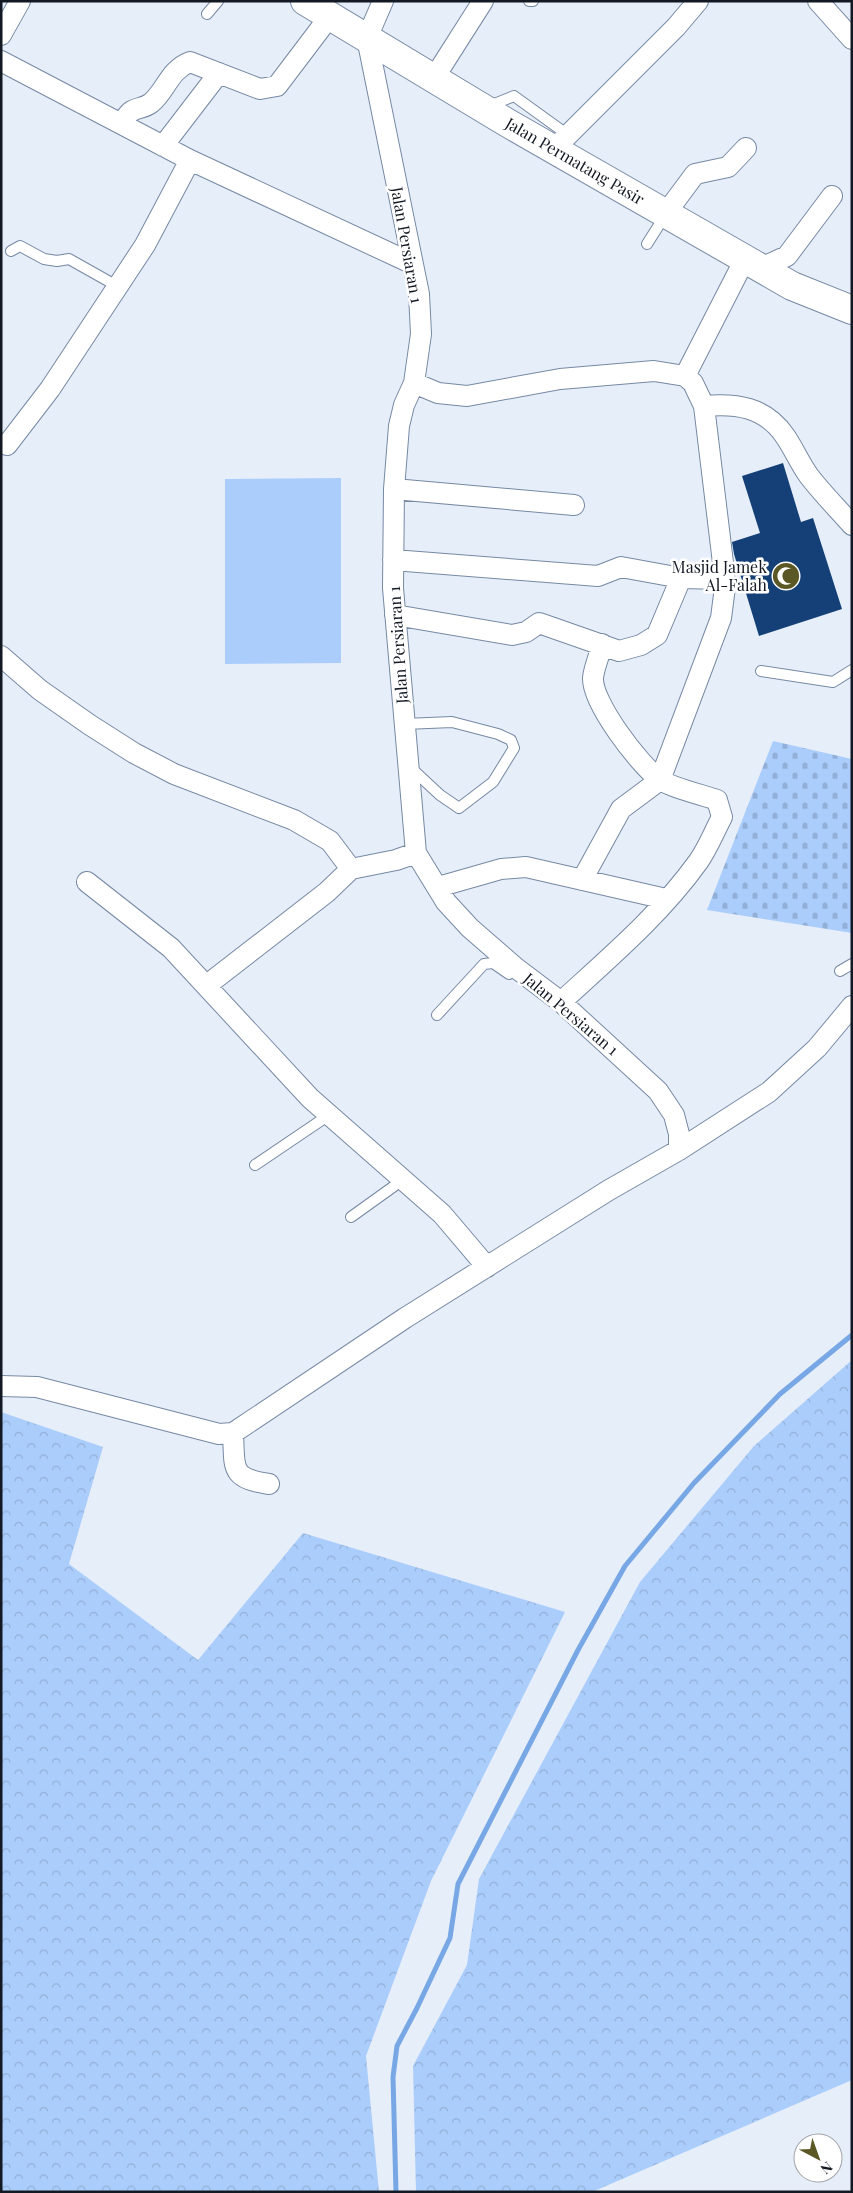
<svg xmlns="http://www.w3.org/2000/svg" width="853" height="2193" font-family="'Playfair Display',serif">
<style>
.forest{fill:url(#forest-crowns)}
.cemetery{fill:url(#cemetery-stones)}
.garden{fill:#abcdfb}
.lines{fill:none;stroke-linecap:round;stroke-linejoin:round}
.stream{stroke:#78a7e5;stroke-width:5}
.building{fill:#144077}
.service-casing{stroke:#7689a3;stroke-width:12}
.minor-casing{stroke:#7689a3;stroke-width:22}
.secondary-casing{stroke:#7689a3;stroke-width:30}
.service{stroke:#fff;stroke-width:10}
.minor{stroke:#fff;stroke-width:20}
.secondary{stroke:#fff;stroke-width:28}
.labels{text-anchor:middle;stroke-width:5;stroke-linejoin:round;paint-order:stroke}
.street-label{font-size:16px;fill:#121923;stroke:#fff}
.poi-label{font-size:16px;fill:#121923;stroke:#fff;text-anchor:end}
</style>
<defs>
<pattern id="forest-crowns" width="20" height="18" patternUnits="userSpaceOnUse" patternTransform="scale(1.25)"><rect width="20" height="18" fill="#abcdfb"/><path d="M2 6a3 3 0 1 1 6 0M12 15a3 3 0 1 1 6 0" fill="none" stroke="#92afd7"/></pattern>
<pattern id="cemetery-stones" width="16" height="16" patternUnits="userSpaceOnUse" patternTransform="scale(1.25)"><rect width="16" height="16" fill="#abcdfb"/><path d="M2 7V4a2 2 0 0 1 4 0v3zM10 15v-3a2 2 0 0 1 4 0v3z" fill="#92afd7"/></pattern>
</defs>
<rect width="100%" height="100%" fill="#e6eefa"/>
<path class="forest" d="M 852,1360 L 852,2080 L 592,2192 L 416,2192 L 413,2066 L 467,1965 L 479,1879 L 640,1582 L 754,1446 Z
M 1,1412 L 103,1447 L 69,1564 L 198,1660 L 303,1533 L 565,1612 L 431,1881 L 366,2056 L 379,2192 L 1,2192 Z"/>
<path class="cemetery" d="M 773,741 L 852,759 L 852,933 L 707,910 Z"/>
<path class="garden" d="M 341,478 L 341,663 L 225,664 L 225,479 Z"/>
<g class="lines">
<path class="stream" d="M 396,2192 L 393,2077 L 397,2046 L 417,2008 L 450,1938 L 458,1884 L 578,1650 L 625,1566 L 694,1483 L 780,1394 L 852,1335"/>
</g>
<path class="building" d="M 783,463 L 801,522 L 813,518 L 842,609 L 759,636 L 734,554 L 732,542 L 760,533 L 742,476 Z"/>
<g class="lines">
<defs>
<path id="service" d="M 529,1 L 533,1
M 207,14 L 218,1
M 487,107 L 514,96 L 568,135
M 647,244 L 666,214
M 11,251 L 20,246 L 44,259 L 57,261 L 69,259 L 117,286
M 761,671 L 833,682 L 852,670
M 405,724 L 452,722 L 498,734 L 511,740 L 514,748 L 493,782 L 459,808 L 440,795 L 411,768
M 840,971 L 852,964
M 437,1015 L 484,964 L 493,963 L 509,974
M 255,1165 L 329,1115
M 351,1217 L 404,1179"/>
<path id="minor" d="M 383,1 L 367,38 L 419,294 L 421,334 L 414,383 L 404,405 L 399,426 L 394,489 L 393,588 L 416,853 L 446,902 L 470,928 L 516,968 L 561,1002 L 658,1091 L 674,1115 L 679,1134 L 679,1150
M 818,1 L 852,39
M 1,35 L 20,1
M 1,61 L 190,160 L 411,263
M 434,78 L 483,1
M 129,128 L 125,119 C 133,105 140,111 151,103 C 166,91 169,70 190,62 L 260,89 L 277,86 L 330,16
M 163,146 L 219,73
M 555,148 L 676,27 L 698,1
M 666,213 L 695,174 L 728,167 L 746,148
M 761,268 L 787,256 L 832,196
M 685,376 L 745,259
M 414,383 L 438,393 L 467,396 L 560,379 L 654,371 L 685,376 L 693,383 L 704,406 C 737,403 765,407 785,436 C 794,449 800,464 809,476 C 822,493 838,509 852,525
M 7,445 L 50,389 L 145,245 L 190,160
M 394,489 L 574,505
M 393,560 L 598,576 L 621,567 L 681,578 L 724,579
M 395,615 L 512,635 L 526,632 L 539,623 L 619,651 L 641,645 L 657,635 L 681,578
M 1,656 L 40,690 L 90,725 L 134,753 L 174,774 L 294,820 L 330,841 L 351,869
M 582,880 L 621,809 L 660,780 L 721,618 L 725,587 L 724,571 L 704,406
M 87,882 L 171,948 L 310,1098 L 442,1214 L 487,1267
M 438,887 L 501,869 L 526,867 L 666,899
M 207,985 L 327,892 L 351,869 L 396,860 L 416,853
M 561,1002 C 609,958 660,915 698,862 C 708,848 714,832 722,817 L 717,800 C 703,795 669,787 659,779 C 639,764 592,703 593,678 C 594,667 600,655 602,644
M 1,1386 L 37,1387 L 219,1434 L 233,1433 L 405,1318 L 609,1190 L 679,1150 L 769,1092 L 817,1048 L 852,1006
M 233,1433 C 235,1468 229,1478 269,1484"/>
<path id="secondary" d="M 305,1 L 506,122 L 792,286 L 852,310"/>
</defs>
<use href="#service" class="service-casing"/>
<use href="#minor" class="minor-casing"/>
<use href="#secondary" class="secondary-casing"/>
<use href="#service" class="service"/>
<use href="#minor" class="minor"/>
<use href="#secondary" class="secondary"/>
</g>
<defs>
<symbol id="mosque-disc" viewBox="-11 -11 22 22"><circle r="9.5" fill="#5b5825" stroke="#fff"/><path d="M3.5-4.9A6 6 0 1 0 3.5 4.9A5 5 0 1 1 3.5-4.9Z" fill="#fff"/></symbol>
</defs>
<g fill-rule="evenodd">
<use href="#mosque-disc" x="770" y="560" width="32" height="32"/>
</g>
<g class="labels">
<g class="street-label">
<text transform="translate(575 161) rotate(30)" y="6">Jalan Permatang Pasir</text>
<text transform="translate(407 245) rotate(80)" y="6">Jalan Persiaran 1</text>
<text transform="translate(398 645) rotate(-94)" y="6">Jalan Persiaran 1</text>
<text transform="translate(571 1014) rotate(40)" y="6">Jalan Persiaran 1</text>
</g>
<g class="poi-label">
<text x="767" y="573">Masjid Jamek<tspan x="767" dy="18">Al-Falah</tspan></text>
</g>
</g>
<rect width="853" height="2193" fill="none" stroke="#121923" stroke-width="5"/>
<g transform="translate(818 2158) rotate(139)"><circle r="24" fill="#ffffff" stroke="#a0a3a7"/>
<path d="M0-4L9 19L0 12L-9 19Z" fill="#5b5825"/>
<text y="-8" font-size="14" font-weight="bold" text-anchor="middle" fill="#121923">N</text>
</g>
</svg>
